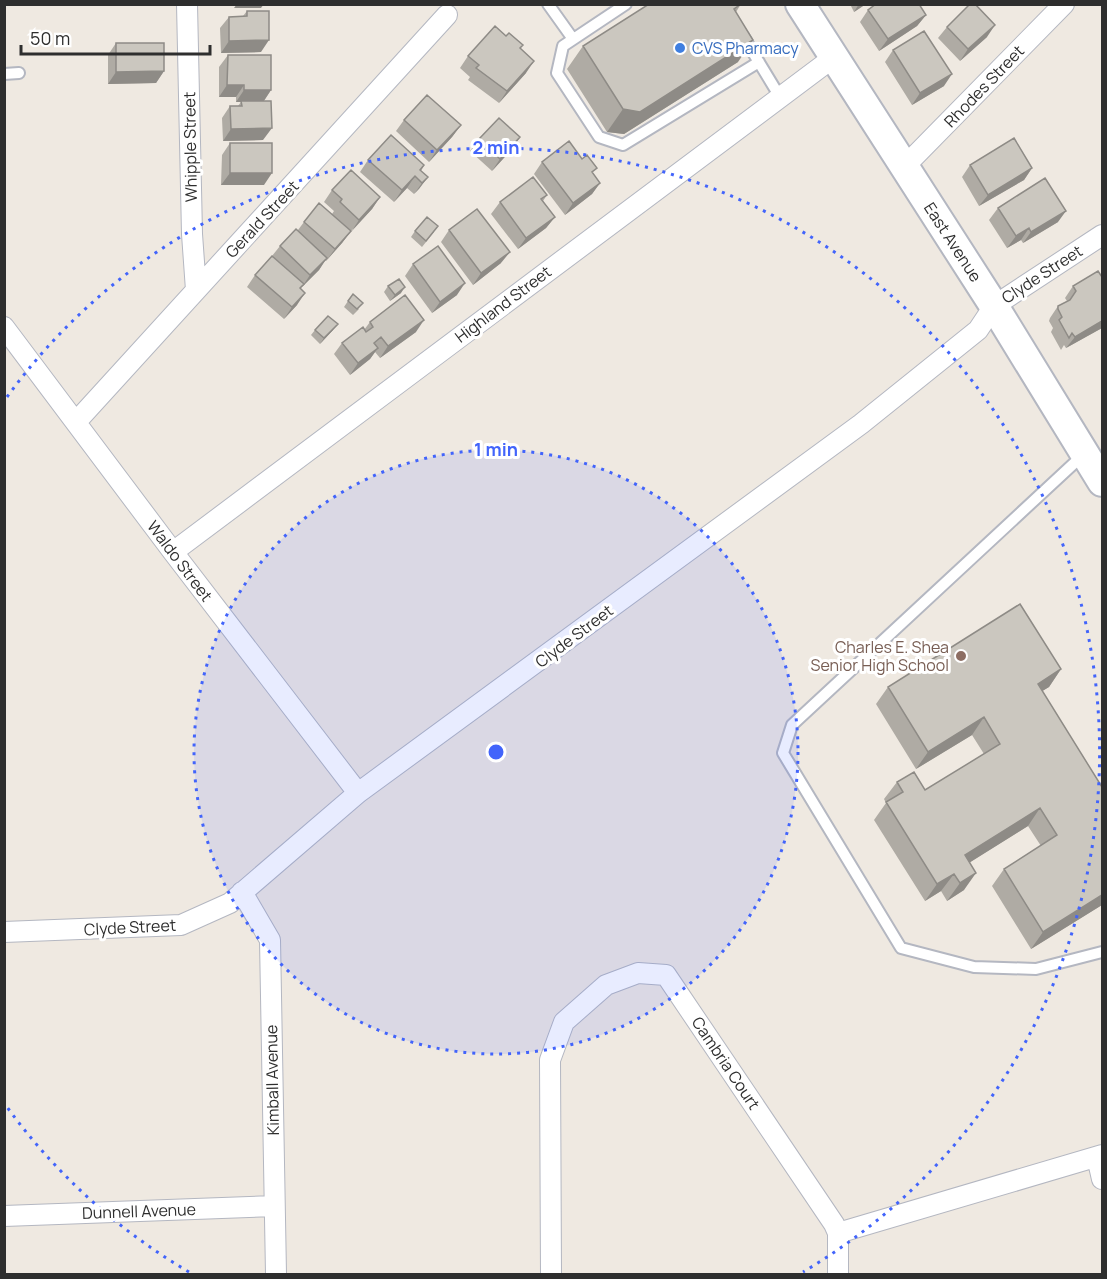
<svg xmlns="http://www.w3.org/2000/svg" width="1107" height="1279" font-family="Manrope,sans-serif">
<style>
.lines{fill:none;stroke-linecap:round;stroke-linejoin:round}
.service-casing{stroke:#b4b7c1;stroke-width:14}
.minor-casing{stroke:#b4b7c1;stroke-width:22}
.secondary-casing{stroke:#b4b7c1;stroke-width:32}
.service{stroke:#fff;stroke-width:10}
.minor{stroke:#fff;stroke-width:20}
.secondary{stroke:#fff;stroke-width:28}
.wall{fill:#afaba4}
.shaded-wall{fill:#8e8b86}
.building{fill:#cbc7bf;stroke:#8e8b86;stroke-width:1.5}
.ring{fill:none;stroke:#4264fb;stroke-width:3;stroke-dasharray:3 6}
.shop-dot{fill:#3f7fe0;stroke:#fff;stroke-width:2}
.education-dot{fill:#8d6e63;stroke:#fff;stroke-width:2}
.labels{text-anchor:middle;stroke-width:6;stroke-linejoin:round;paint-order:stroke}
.shop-label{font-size:16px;fill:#366cbe;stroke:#fff;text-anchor:start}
.street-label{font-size:16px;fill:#2e2e2e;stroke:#fff}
.education-label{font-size:16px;fill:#785e54;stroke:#fff;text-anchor:end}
.centre{fill:#4264fb;stroke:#fff;stroke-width:3}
.ring-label{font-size:18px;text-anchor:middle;font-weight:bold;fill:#4264fb;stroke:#fff;stroke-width:6;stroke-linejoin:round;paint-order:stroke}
</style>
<rect width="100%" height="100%" fill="#efe9e1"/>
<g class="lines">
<defs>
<path id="service" d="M 548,4 L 573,39
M 626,4 L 563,46 L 557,73 L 599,137 L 623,145 L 759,62
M 743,36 L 780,97
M 4,74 L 19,73
M 1083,455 L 792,725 L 783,753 L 901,948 L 974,967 L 1036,969 L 1102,952"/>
<path id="minor" d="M 187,4 L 192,234 L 196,290
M 904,167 L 1064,4
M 4,327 L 173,552 L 358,793
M 76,422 L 447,15
M 173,552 L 834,57
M 242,892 L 270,940 L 276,1274
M 4,932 L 181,925 L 230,903 L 358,793 L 861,424 L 978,330 L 994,306 L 1102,235
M 1097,1157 L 1102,1179
M 4,1216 L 274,1206
M 838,1233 L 1102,1155
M 551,1274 L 550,1060 L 564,1022 L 606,985 L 638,973 L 666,975 L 834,1224 L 838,1233 L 838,1274"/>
<path id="secondary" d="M 800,4 L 994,306 L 1102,482"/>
</defs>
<use href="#service" class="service-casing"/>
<use href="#minor" class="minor-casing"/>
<use href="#secondary" class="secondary-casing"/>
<use href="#service" class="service"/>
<use href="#minor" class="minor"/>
<use href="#secondary" class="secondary"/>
</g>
<path class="wall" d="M 741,4 L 736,12 L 738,62 L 624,134 L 607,132 L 567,69 L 583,46 Z
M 850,4 L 866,4 L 854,12 Z
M 868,10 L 926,15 L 917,26 L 879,51 L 860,22 Z
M 247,11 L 261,52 L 221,53 L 220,28 L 229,17 L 243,16 Z
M 947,27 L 987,37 L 960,61 L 938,38 Z
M 116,43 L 164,71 L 156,83 L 108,84 L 108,55 Z
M 520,49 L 526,73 L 499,103 L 468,80 L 470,77 L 460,68 L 468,56 Z
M 893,50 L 944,86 L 912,105 L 885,62 Z
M 228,55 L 271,90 L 264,101 L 263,140 L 223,141 L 222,118 L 230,106 L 238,106 L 241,102 L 236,102 L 236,97 L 219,97 L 219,67 Z
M 404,120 L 461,125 L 452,137 L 429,162 L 396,131 Z
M 520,137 L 512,149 L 492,171 L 470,151 L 479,139 Z
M 230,143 L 264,185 L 221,185 L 222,155 Z
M 368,160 L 424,165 L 421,171 L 428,177 L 414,194 L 407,188 L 394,202 L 360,172 Z
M 542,162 L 593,174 L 600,183 L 592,194 L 565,215 L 534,174 Z
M 970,165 L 1032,168 L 1024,180 L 979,206 L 962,177 Z
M 332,190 L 380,197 L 372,209 L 351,231 L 342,243 L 326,261 L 325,260 L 319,270 L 300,289 L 297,305 L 284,319 L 247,287 L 255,275 L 272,256 L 280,246 L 298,230 L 304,222 L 332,214 L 334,211 L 324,202 Z
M 547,195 L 543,201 L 555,217 L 546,228 L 518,249 L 491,214 L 500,202 Z
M 998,208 L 1058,222 L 1023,243 L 1021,240 L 1007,248 L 989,220 Z
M 449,230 L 501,263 L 473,285 L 441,242 Z
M 415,231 L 434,232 L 422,247 L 411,237 Z
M 413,264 L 457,295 L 432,313 L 405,276 Z
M 388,286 L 401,293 L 390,301 L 384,292 Z
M 1073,286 L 1102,328 L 1066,348 L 1064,345 L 1061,350 L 1051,332 L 1053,328 L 1049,321 L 1050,318 L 1058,306 L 1067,301 L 1065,298 Z
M 348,301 L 359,309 L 353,315 L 344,307 Z
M 370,322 L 416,332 L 380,358 L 375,352 L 370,359 L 350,375 L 334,354 L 342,343 L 364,330 Z
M 315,330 L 333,330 L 320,344 L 311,335 Z
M 1061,669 L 1049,687 L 1042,691 L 1102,787 L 1102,905 L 1031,949 L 992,886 L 1004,869 L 1041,846 L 1028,826 L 970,862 L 964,890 L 947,901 L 941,891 L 925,901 L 874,820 L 886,803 L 884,799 L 897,782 L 925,790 L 984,754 L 972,735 L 916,769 L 876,704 L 888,687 Z"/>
<path class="shaded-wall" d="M 237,4 L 264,4 L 261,8 L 234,8 Z
M 859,4 L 866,4 L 854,12 Z
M 926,15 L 917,26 L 879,51 L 888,39 Z
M 995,25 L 987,37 L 960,61 L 968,49 Z
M 269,40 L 261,52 L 221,53 L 229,41 Z
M 753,40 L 738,62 L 624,134 L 607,132 L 623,109 Z
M 534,61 L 526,73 L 499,103 L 507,91 Z
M 164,71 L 156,83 L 108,84 L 116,72 Z
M 952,74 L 944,86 L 912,105 L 920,93 Z
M 227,85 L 244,85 L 236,97 L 219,97 Z
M 244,90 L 271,90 L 263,102 L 236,102 Z
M 461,125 L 452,137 L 429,162 L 437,150 Z
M 272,128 L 263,140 L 223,141 L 231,129 Z
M 520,137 L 512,149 L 492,171 L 500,159 Z
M 1032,168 L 1024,180 L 979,206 L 988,195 Z
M 230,173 L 272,173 L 264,185 L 221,185 Z
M 415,176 L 407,188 L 394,202 L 402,190 Z
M 428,177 L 419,189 L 414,194 L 422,183 Z
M 600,183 L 592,194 L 565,215 L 573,203 Z
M 380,197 L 372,209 L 351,232 L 359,220 Z
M 1066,211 L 1058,222 L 1023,243 L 1031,232 Z
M 555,217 L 546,228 L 518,249 L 526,238 Z
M 1029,228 L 1021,240 L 1007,248 L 1016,236 Z
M 351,231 L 342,243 L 326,261 L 335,249 Z
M 510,252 L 501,263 L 473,285 L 481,273 Z
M 327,258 L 319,270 L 302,287 L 310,275 Z
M 465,283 L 457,295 L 432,313 L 440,302 Z
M 405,287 L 401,293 L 390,301 L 395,295 Z
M 305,293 L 297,305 L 284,319 L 292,307 Z
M 424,320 L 416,332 L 380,358 L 388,346 Z
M 1102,321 L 1102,328 L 1066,348 L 1075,337 Z
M 338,324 L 333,330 L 320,344 L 324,338 Z
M 378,348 L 370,359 L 350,375 L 358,363 Z
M 1061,669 L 1049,687 L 1026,701 L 1038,684 Z
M 984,717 L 972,735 L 916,769 L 928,752 Z
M 1040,808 L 1028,826 L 953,873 L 965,855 Z
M 976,873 L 964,890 L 947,901 L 960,883 Z
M 954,874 L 941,891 L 925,901 L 937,884 Z
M 1102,895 L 1102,905 L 1031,949 L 1043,932 Z"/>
<path class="building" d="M 649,4 L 741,4 L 734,9 L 753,40 L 640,112 L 623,109 L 583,46 Z
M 876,4 L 919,4 L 926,15 L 888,39 L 868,10 Z
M 970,4 L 975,4 L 995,25 L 968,49 L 947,27 Z
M 247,11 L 269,11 L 269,40 L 229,41 L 229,17 L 247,16 Z
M 495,26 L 506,36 L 509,33 L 523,45 L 520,48 L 534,61 L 507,91 L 476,68 L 479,65 L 468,56 Z
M 924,31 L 952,74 L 920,93 L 893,50 Z
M 116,43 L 164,43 L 164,71 L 116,72 Z
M 228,55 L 271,55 L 271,90 L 244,90 L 244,85 L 227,85 Z
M 427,95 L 461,125 L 437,150 L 404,120 Z
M 241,101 L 271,101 L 272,128 L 231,129 L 230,106 L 242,106 Z
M 499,118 L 520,137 L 500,159 L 479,139 Z
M 391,135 L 424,165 L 420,170 L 428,177 L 422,183 L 415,176 L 402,190 L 368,160 Z
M 1014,138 L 1032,168 L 988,195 L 970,165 Z
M 569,141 L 582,159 L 587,155 L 597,168 L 592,172 L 600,183 L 573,203 L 542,162 Z
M 230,143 L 272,143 L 272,173 L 230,173 Z
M 351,170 L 380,197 L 359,220 L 340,202 L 342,199 L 332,190 Z
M 533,177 L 547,195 L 541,199 L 555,217 L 526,238 L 500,202 Z
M 1045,178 L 1066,211 L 1031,232 L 1029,228 L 1016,236 L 998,208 Z
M 319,203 L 351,231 L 335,249 L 304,222 Z
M 477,209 L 510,252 L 481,273 L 449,230 Z
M 427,217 L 438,226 L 426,241 L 415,231 Z
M 296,229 L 327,258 L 310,275 L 280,246 Z
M 438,246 L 465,283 L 440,302 L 413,264 Z
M 272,256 L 304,284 L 300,288 L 305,293 L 292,307 L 255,275 Z
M 1098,271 L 1102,277 L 1102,321 L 1075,337 L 1072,333 L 1069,338 L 1059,320 L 1062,317 L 1058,309 L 1058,306 L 1070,300 L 1076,291 L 1073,286 Z
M 399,279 L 405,287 L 395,295 L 388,286 Z
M 353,294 L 363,303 L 357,309 L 348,301 Z
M 405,295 L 424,320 L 388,346 L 381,337 L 374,343 L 378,348 L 358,363 L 342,343 L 363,327 L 366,332 L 373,327 L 370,322 Z
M 328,316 L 338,324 L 324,338 L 315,330 Z
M 1020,604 L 1061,669 L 1038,684 L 1102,787 L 1102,895 L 1043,932 L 1004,869 L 1057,835 L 1040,808 L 965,855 L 976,873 L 960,883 L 954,874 L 937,884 L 886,802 L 903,792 L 897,782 L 914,772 L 925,790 L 1000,744 L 984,717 L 928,752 L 888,687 Z"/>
<circle cx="496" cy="752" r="302" fill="#4264fb" fill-opacity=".12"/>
<g class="ring">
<circle cx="496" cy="752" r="302"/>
<path d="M189 1272A604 604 0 0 1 7 1107M7 397A604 604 0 1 1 803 1272"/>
</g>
<circle class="shop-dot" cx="680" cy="48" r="6"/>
<circle class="education-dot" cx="961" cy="656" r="6"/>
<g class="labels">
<g class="shop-label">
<text x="692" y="54">CVS Pharmacy</text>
</g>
<g class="street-label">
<text transform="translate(984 86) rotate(-46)" y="6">Rhodes Street</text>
<text transform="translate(190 147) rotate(-91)" y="6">Whipple Street</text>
<text transform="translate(262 219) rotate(-47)" y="6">Gerald Street</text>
<text transform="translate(953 242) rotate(57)" y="6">East Avenue</text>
<text transform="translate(1042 274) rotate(-33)" y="6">Clyde Street</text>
<text transform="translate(503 304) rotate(-37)" y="6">Highland Street</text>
<text transform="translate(180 561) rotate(53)" y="6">Waldo Street</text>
<text transform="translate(574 636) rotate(-37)" y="6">Clyde Street</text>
<text transform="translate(130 927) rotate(-3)" y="6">Clyde Street</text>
<text transform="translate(726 1063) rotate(56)" y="6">Cambria Court</text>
<text transform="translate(272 1080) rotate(-91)" y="6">Kimball Avenue</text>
<text transform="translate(139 1211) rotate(-2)" y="6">Dunnell Avenue</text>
</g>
<g class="education-label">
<text x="949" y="653">Charles E. Shea<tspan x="949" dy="18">Senior High School</tspan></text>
</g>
</g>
<circle cx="496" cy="752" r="9" class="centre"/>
<g class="ring-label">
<text x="496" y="154">2 min</text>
<text x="496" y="456">1 min</text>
</g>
<rect width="1107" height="1279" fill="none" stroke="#2e2e2e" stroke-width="12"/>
<path d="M21 45v9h189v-9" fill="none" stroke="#2e2e2e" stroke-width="3"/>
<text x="30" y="45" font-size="18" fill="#2e2e2e" stroke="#ffffff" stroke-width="4.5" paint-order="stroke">50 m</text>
</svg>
